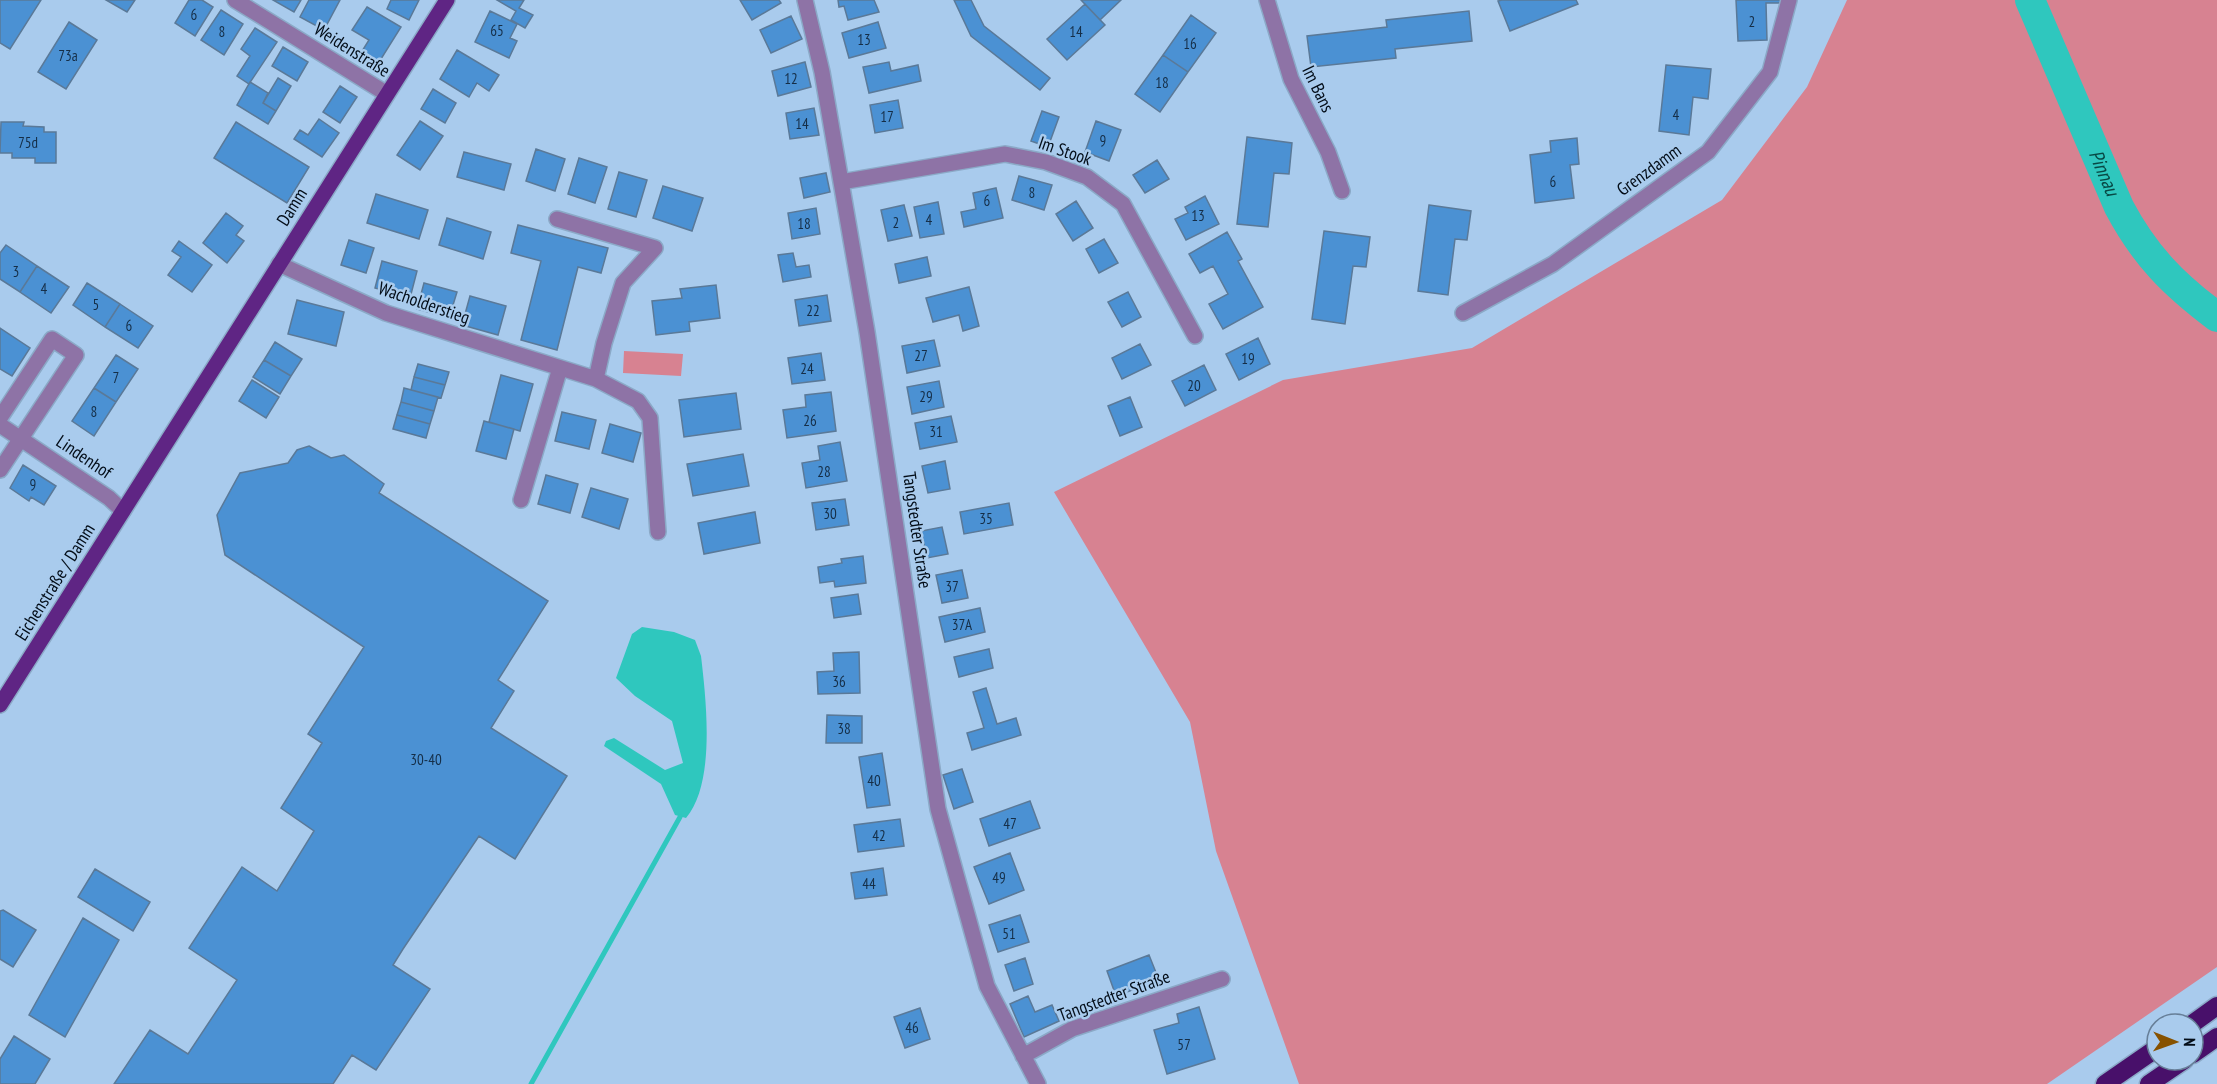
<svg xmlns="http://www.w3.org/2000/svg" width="2217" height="1084" font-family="'PT Sans Narrow',sans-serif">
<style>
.green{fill:#d78291}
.water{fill:#2fc7be}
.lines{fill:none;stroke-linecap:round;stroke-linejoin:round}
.stream{stroke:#2fc7be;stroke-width:5}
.river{stroke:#2fc7be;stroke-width:30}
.building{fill:#4b91d3;stroke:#5a7998;stroke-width:1.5}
.minor-casing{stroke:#8ba9c7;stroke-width:18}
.major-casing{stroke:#8ba9c7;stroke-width:18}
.highway-casing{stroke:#8ba9c7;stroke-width:21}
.minor{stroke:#8e73a6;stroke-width:15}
.major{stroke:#5f2584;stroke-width:15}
.highway{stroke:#48106a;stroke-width:18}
.labels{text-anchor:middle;stroke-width:5;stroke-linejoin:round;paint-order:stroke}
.number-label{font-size:15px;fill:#152e47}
.street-label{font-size:18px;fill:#030d18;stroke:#a9cbed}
.water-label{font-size:20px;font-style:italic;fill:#084945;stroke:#a9cbed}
</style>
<rect width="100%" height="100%" fill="#a9cbed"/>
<path class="green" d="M 1847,0 L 2217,0 L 2217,967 L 2047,1084 L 1299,1084 L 1216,851 L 1190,722 L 1054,492 L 1283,380 L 1472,348 L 1722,200 L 1807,87 Z
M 624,351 L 683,354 L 681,376 L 623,373 Z"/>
<path class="water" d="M 642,627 L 674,632 L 695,640 L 701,656 C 706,699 716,783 686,818 L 675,815 L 661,784 L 604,746 L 606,741 L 614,738 L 665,770 L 683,763 L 672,721 L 635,696 L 616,678 L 632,634 Z"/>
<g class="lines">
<path class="stream" d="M 531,1084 L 680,817"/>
<path class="river" id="s1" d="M 2030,0 L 2119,207 C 2145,256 2173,284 2217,317"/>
</g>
<path class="building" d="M 0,0 L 41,0 L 10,49 L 0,43 Z
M 106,0 L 135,0 L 127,12 Z
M 189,0 L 202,0 L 213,7 L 195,36 L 175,23 Z
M 273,0 L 301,0 L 294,12 Z
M 309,0 L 340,0 L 324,30 L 300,17 Z
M 391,0 L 419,0 L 409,20 L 387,9 Z
M 497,0 L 524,0 L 519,8 L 533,15 L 525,28 L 511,20 L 516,11 Z
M 740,0 L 779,0 L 781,3 L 752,20 Z
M 838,0 L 874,0 L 879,12 L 848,20 L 844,6 L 839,7 Z
M 954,0 L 971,0 L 984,26 L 1050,78 L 1040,90 L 971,36 Z
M 1081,0 L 1121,0 L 1100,20 Z
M 1502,0 L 1576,0 L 1578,4 L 1510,31 L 1498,1 Z
M 1736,0 L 1781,0 L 1781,3 L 1766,3 L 1767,40 L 1738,41 Z
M 1085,4 L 1105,25 L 1067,60 L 1047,39 Z
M 367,7 L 401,27 L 376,67 L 359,56 L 369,40 L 352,30 Z
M 221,10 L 243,24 L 224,55 L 201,40 Z
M 490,11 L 517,24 L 510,38 L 517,41 L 509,58 L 475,42 Z
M 1469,11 L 1472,41 L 1395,49 L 1396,58 L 1311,67 L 1307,36 L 1387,27 L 1386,20 Z
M 1191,15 L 1216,33 L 1188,72 L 1163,55 Z
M 791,16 L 802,39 L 771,53 L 760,30 Z
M 69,22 L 97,40 L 66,89 L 38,72 Z
M 878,22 L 886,48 L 849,58 L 842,33 Z
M 255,28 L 277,42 L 249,84 L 237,76 L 250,56 L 241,49 Z
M 283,47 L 308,62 L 297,81 L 272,66 Z
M 457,50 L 499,75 L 489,91 L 477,83 L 469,97 L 440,79 Z
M 1163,55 L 1188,72 L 1160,112 L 1135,94 Z
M 805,62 L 811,87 L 778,96 L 772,71 Z
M 889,62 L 891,71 L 918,65 L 921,81 L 869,93 L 863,67 Z
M 1666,65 L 1711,69 L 1708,99 L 1693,97 L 1689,135 L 1659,131 Z
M 278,78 L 291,86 L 276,111 L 263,103 Z
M 250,82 L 268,93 L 263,103 L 276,111 L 268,124 L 237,105 Z
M 340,86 L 357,97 L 340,123 L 323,112 Z
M 433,89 L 456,103 L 445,123 L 421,109 Z
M 898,100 L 903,128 L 875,133 L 870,105 Z
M 814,108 L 819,135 L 790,139 L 786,113 Z
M 1042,111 L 1059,117 L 1048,147 L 1031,141 Z
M 319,119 L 339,133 L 322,157 L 294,139 L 300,130 L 308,135 Z
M 420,121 L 443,136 L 420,170 L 397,155 Z
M 1096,121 L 1121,130 L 1109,161 L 1085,152 Z
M 1,122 L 24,122 L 23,126 L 44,127 L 44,132 L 56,132 L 56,163 L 35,163 L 35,158 L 12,158 L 12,153 L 0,153 Z
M 236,122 L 309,167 L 287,203 L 214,158 Z
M 1247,137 L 1292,143 L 1289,174 L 1274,173 L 1268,227 L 1237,224 Z
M 1577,138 L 1579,164 L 1570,165 L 1574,198 L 1535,203 L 1530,155 L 1551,152 L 1550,141 Z
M 536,149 L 565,159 L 555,191 L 526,181 Z
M 464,152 L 511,164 L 504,190 L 457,177 Z
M 579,158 L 607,167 L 595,203 L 568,194 Z
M 1157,160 L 1169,179 L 1145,193 L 1133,175 Z
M 619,172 L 647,180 L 636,217 L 608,209 Z
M 826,173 L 830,192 L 804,198 L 800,178 Z
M 1019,176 L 1052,185 L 1044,210 L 1012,200 Z
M 663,186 L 703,198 L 692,231 L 653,218 Z
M 996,188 L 1003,218 L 964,227 L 961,212 L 976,209 L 973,193 Z
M 376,194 L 428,210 L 419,239 L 367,223 Z
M 1205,196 L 1219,224 L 1186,240 L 1175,219 L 1188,213 L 1185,207 Z
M 1076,201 L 1093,228 L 1073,241 L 1056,214 Z
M 938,202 L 944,234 L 920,238 L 914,207 Z
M 904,205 L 912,236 L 888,241 L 881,210 Z
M 1429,205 L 1471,211 L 1467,240 L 1455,239 L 1448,295 L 1418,291 Z
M 816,208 L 820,234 L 792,239 L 788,213 Z
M 226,213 L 243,226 L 236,235 L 244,241 L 227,263 L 203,243 Z
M 447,218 L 491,232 L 483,259 L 439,245 Z
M 518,225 L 608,248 L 601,273 L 578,267 L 557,350 L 521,340 L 541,261 L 511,253 Z
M 1324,231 L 1370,237 L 1366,267 L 1353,266 L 1345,324 L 1312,319 Z
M 1227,232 L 1242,259 L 1238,261 L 1263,307 L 1223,329 L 1209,304 L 1228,294 L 1213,266 L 1200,273 L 1189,254 Z
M 1104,239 L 1118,263 L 1099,273 L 1086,249 Z
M 349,240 L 374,248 L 366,273 L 341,265 Z
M 179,241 L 212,265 L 192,292 L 168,275 L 181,257 L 172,251 Z
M 6,245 L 37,266 L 20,292 L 0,279 L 0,253 Z
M 793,253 L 796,267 L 809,265 L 811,277 L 783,282 L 778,255 Z
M 927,257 L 931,276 L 899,283 L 895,264 Z
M 382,261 L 417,271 L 410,298 L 375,288 Z
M 37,266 L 69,287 L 51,313 L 20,292 Z
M 87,283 L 120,304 L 105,327 L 73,305 Z
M 424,283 L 457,292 L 449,318 L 417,309 Z
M 716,285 L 720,318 L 689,322 L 690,331 L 656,335 L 652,301 L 682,298 L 680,289 Z
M 969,287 L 979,326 L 963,331 L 959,315 L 933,322 L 926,298 Z
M 1128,292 L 1141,317 L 1122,327 L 1108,302 Z
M 827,295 L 831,321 L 799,326 L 795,300 Z
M 470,296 L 506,306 L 498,335 L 462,325 Z
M 297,300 L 344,312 L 336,346 L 288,334 Z
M 120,304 L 153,326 L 138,348 L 105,327 Z
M 0,328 L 30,348 L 12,376 L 0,369 Z
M 1258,338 L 1270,364 L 1239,380 L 1226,354 Z
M 934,340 L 940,366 L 907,373 L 902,346 Z
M 275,342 L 302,359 L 291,376 L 264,360 Z
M 1140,344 L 1151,365 L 1122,379 L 1112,358 Z
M 821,353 L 825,380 L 792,384 L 788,358 Z
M 116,355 L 138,369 L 116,402 L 94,388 Z
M 264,360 L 291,376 L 280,394 L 253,377 Z
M 418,364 L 449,372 L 445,385 L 414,377 Z
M 1204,365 L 1216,390 L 1185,406 L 1172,381 Z
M 501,375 L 533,384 L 520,431 L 489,422 Z
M 414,377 L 445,385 L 441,398 L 411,390 Z
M 252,380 L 279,397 L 266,418 L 239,401 Z
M 939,381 L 944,407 L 912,414 L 907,387 Z
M 94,388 L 116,402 L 94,436 L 72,421 Z
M 404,388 L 438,397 L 434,411 L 401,402 Z
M 831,392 L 836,431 L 787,438 L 783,410 L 806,407 L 805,395 Z
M 736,393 L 741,429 L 684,437 L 679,400 Z
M 1130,397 L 1142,427 L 1120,436 L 1108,406 Z
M 401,402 L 434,411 L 430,424 L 397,415 Z
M 562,412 L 596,420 L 589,449 L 555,441 Z
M 397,415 L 430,424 L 426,438 L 393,429 Z
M 951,416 L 957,442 L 920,449 L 915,423 Z
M 484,421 L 514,429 L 506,459 L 476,451 Z
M 610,424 L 641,433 L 633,462 L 602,453 Z
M 840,442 L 847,481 L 806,488 L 802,463 L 820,460 L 818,446 Z
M 309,446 L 331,458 L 344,455 L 384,484 L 379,493 L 548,601 L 498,680 L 514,691 L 491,728 L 567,776 L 515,859 L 479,836 L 403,949 L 393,965 L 430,989 L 376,1070 L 352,1055 L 333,1084 L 114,1084 L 150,1030 L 188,1054 L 237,980 L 189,948 L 242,867 L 277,891 L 314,831 L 281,808 L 322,743 L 308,734 L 364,647 L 225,555 L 217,515 L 240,473 L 288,463 L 297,450 Z
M 743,454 L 749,486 L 693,496 L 687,464 Z
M 945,461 L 950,489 L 928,493 L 922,466 Z
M 23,465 L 56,486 L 44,505 L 31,497 L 29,501 L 10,488 Z
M 546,475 L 578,484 L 570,513 L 538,504 Z
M 591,488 L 628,499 L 619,529 L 582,517 Z
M 845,499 L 849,525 L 816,530 L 812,503 Z
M 1009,503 L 1013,525 L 964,534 L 960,512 Z
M 755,512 L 760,543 L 704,554 L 698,523 Z
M 942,527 L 948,554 L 927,558 L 921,531 Z
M 863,556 L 866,583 L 835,587 L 834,581 L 820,583 L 818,567 L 842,563 L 841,559 Z
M 962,570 L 968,598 L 942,603 L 936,575 Z
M 858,594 L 861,614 L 834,618 L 831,598 Z
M 980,608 L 985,632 L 945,642 L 939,617 Z
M 989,649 L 993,668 L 959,677 L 954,657 Z
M 859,652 L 860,693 L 818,694 L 817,672 L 834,671 L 833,653 Z
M 986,688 L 997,724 L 1016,718 L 1021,735 L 972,750 L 967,733 L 984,728 L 973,692 Z
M 827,715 L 862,716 L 862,743 L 826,743 Z
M 882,753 L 890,805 L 867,808 L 859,757 Z
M 962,769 L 973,802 L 954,809 L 943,775 Z
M 1030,801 L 1040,828 L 989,846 L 980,819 Z
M 900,819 L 904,846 L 858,852 L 854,825 Z
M 1010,853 L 1024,890 L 989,904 L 974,867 Z
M 883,868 L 887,895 L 855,899 L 851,873 Z
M 95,869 L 150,902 L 133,931 L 78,897 Z
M 3,910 L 36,930 L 13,967 L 0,959 L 0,911 Z
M 1020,915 L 1029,942 L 998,952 L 989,925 Z
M 83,918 L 119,940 L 65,1037 L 29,1015 Z
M 1149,955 L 1159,980 L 1116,996 L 1107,971 Z
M 1025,958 L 1033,984 L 1014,991 L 1005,965 Z
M 1028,996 L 1035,1012 L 1052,1005 L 1059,1021 L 1024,1037 L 1010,1004 Z
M 1199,1007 L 1215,1059 L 1167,1074 L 1154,1030 L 1179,1023 L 1177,1014 Z
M 920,1008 L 930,1039 L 905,1048 L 894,1017 Z
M 14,1036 L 50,1059 L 35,1084 L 0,1084 L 0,1059 Z"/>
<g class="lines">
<defs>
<path id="minor" d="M 235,0 L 387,94
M 805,0 L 822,72 L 867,332 L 938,809 L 987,986 L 1038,1084
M 1267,0 L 1291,79 L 1328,152 L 1342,191
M 841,182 L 1005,154 L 1046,162 L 1087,177 L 1123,204 L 1195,336
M 557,219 L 655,248 L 623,283 L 604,343 L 596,379
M 279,264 L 386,313 L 596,379 L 638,401 L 650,418 L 658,532
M 1463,313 L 1553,264 L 1708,152 L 1770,72 L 1789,0
M 0,418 L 52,339 L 76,355 L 0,470
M 0,425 L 109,498 L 123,511
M 521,500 L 560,368
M 1023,1056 L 1072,1029 L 1222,979"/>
<path id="major" d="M 0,705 L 447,0"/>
<path id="highway" d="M 2192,1024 L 2217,1006
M 2193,1054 L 2217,1037
M 2105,1084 L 2157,1048
M 2149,1084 L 2184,1060"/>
</defs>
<use href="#minor" class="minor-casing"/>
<use href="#major" class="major-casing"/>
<use href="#highway" class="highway-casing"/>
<use href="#minor" class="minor"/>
<use href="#major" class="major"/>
<use href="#highway" class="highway"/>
</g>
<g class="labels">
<g class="number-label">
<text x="194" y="20">6</text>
<text x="1752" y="27">2</text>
<text x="497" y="36">65</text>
<text x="222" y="37">8</text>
<text x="1076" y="37">14</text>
<text x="864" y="45">13</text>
<text x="1190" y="49">16</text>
<text x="68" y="61">73a</text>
<text x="791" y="84">12</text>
<text x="1162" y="88">18</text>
<text x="1676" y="120">4</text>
<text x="887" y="122">17</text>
<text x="802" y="129">14</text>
<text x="1103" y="146">9</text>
<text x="28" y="148">75d</text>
<text x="1553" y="187">6</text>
<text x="1032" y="198">8</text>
<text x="987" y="206">6</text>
<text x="1198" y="221">13</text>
<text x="929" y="225">4</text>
<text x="896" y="228">2</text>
<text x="804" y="229">18</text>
<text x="16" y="277">3</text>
<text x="44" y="294">4</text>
<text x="96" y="310">5</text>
<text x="813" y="316">22</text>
<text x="129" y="331">6</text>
<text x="921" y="361">27</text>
<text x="1248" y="364">19</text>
<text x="807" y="374">24</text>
<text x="116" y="383">7</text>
<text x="1194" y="391">20</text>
<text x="926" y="402">29</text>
<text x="94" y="417">8</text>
<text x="810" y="426">26</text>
<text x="936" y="437">31</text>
<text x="824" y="477">28</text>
<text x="33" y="490">9</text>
<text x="830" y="519">30</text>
<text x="986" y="524">35</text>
<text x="952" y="592">37</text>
<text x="962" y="630">37A</text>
<text x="839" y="687">36</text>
<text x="844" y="734">38</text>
<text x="426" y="765">30-40</text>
<text x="874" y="786">40</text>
<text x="1010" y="829">47</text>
<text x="879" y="841">42</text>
<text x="999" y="883">49</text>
<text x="869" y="889">44</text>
<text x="1009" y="939">51</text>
<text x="912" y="1033">46</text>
<text x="1184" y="1050">57</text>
</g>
<g class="street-label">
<text transform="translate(352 50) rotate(32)" y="6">Weidenstraße</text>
<text transform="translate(1318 89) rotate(64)" y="6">Im Bans</text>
<text transform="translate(1065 151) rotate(19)" y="6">Im Stook</text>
<text transform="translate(1649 170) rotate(-36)" y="6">Grenzdamm</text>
<text transform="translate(292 207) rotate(-58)" y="6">Damm</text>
<text transform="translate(424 303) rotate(19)" y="6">Wacholderstieg</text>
<text transform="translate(84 457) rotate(34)" y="6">Lindenhof</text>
<text transform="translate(917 530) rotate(82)" y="6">Tangstedter Straße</text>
<text transform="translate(55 582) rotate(-58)" y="6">Eichenstraße / Damm</text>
<text transform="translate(1114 996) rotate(-20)" y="6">Tangstedter Straße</text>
</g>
<g class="water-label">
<text dy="7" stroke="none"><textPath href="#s1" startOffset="188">Pinnau</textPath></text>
</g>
</g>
<g transform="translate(2175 1042) rotate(91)"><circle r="28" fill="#a9cbed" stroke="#677f98" stroke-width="1.5"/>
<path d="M0-4.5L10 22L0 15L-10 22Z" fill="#875200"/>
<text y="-9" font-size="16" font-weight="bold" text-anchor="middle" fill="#030d18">N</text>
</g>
</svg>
